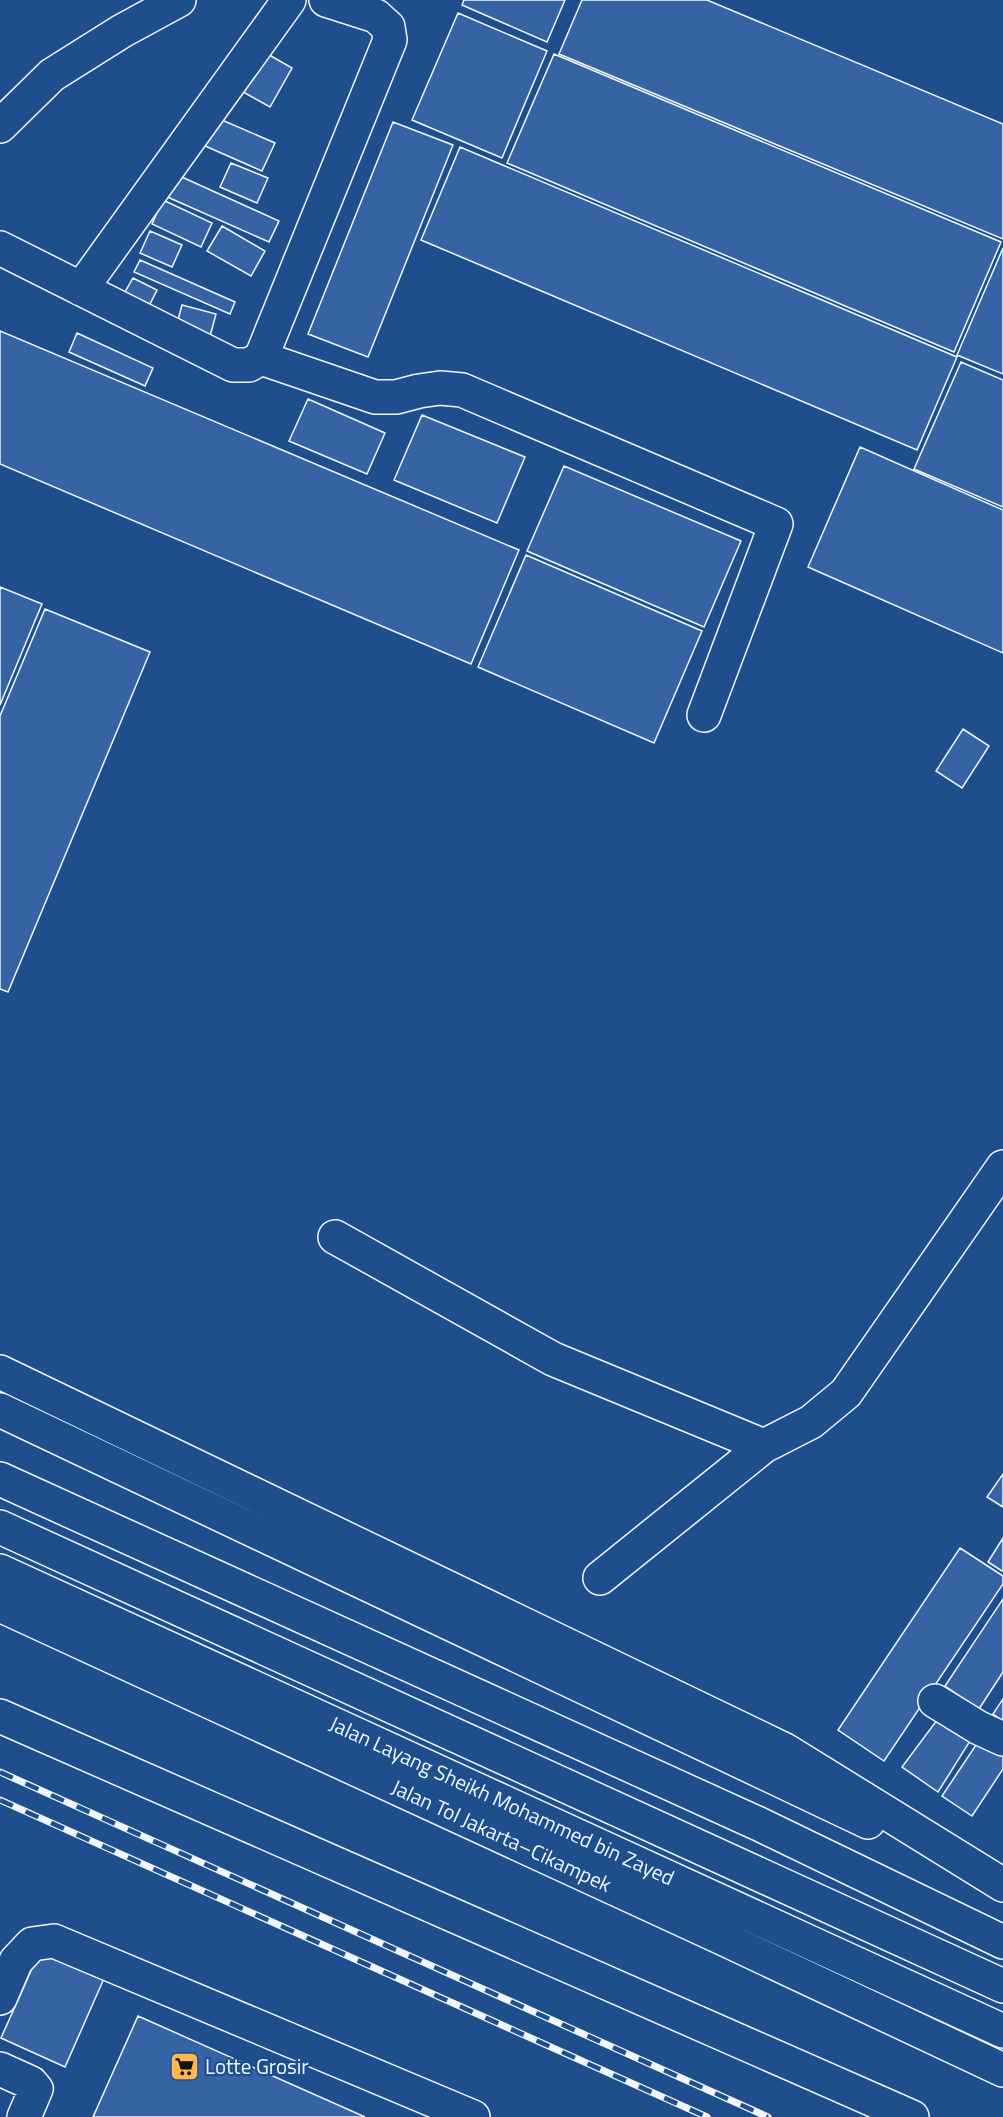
<svg xmlns="http://www.w3.org/2000/svg" width="1003" height="2117" font-family="'Titillium Web',sans-serif">
<style>
.building{fill:#3563a3;stroke:#f2f6ff;stroke-width:1.5}
.lines{fill:none;stroke-linecap:round;stroke-linejoin:round}
.minor-casing{stroke:#f2f6ff;stroke-width:36}
.highway-casing{stroke:#f2f6ff;stroke-width:36}
.minor{stroke:#1f4e8c;stroke-width:33}
.highway{stroke:#1f4e8c;stroke-width:33}
.rail-casing{stroke:#f2f6ff;stroke-width:7}
.rail{stroke:#1f4e8c;stroke-width:4.5;stroke-dasharray:14;stroke-linecap:butt}
.labels{text-anchor:middle;stroke-width:4.5;stroke-linejoin:round;paint-order:stroke}
.street-label{font-size:21px;fill:#f2f6ff;stroke:#1f4e8c}
.poi-label{font-size:21px;fill:#f2f6ff;stroke:#1f4e8c;text-anchor:start}
</style>
<rect width="100%" height="100%" fill="#1f4e8c"/>
<path class="building" d="M 464,0 L 565,0 L 547,42 L 462,5 Z
M 582,0 L 707,0 L 1003,124 L 1003,239 L 559,54 Z
M 458,13 L 547,51 L 502,158 L 412,120 Z
M 259,49 L 292,68 L 270,107 L 236,88 Z
M 554,54 L 1001,242 L 954,352 L 507,163 Z
M 215,117 L 275,143 L 262,171 L 203,145 Z
M 393,122 L 453,145 L 368,357 L 308,334 Z
M 460,147 L 957,357 L 917,450 L 421,240 Z
M 231,163 L 268,178 L 257,203 L 220,187 Z
M 173,173 L 279,221 L 269,242 L 163,195 Z
M 163,200 L 212,223 L 201,247 L 152,224 Z
M 222,226 L 265,251 L 251,276 L 207,251 Z
M 150,231 L 182,245 L 172,267 L 140,253 Z
M 1003,248 L 1003,374 L 957,355 Z
M 140,260 L 235,302 L 230,314 L 134,272 Z
M 133,278 L 157,290 L 146,312 L 121,299 Z
M 182,305 L 216,314 L 209,340 L 175,331 Z
M 0,331 L 519,550 L 471,664 L 0,464 Z
M 77,333 L 153,368 L 145,386 L 69,352 Z
M 961,362 L 1003,380 L 1003,507 L 914,469 Z
M 308,399 L 385,433 L 367,474 L 289,441 Z
M 422,415 L 525,457 L 497,523 L 394,480 Z
M 860,447 L 1003,510 L 1003,653 L 808,567 Z
M 564,466 L 741,541 L 704,627 L 527,551 Z
M 526,555 L 702,631 L 654,743 L 478,667 Z
M 0,587 L 42,604 L 0,705 Z
M 45,609 L 150,652 L 8,992 L 0,989 L 0,716 Z
M 963,729 L 989,746 L 962,788 L 936,771 Z
M 1003,1474 L 1003,1507 L 987,1497 Z
M 1003,1538 L 1003,1570 L 1002,1571 L 988,1562 Z
M 960,1548 L 1003,1576 L 1003,1584 L 884,1761 L 838,1730 Z
M 1003,1599 L 1003,1672 L 979,1709 L 945,1686 Z
M 1003,1699 L 1003,1721 L 993,1714 Z
M 940,1716 L 970,1741 L 938,1792 L 902,1767 Z
M 984,1733 L 1003,1746 L 1003,1769 L 972,1816 L 942,1796 Z
M 42,1946 L 106,1974 L 65,2067 L 1,2038 Z
M 138,2016 L 365,2117 L 93,2117 Z"/>
<g class="lines">
<defs>
<path id="minor" d="M 0,126 L 52,75 L 122,31 L 179,0
M 0,248 L 233,365 L 249,365 L 261,358 L 390,40 L 388,27 L 376,16 L 326,0
M 81,289 L 289,0
M 261,358 L 375,397 L 396,397 L 419,391 L 440,388 L 462,390 L 776,524 L 704,715
M 335,1237 L 553,1359 L 764,1446 L 811,1422 L 846,1393 L 1003,1167
M 600,1578 L 764,1446
M 935,1701 L 979,1728 L 1003,1739
M 0,1998 L 16,1961 L 32,1944 L 54,1941 L 473,2117
M 0,2069 L 31,2083 L 36,2089 L 24,2117"/>
<g id="highway">
<path d="M 0,1372 L 785,1750 L 1003,1885"/>
<path d="M 0,1410 L 868,1822"/>
<path d="M 0,1479 L 759,1824 L 1003,1942"/>
<path d="M 0,1527 L 1003,1986"/>
<path id="s1" d="M 0,1571 L 1003,2031"/>
<path id="s2" d="M 0,1605 L 720,1937 L 1003,2070"/>
<path d="M 0,1716 L 912,2117"/>
</g>
</defs>
<use href="#minor" class="minor-casing"/>
<use href="#highway" class="highway-casing"/>
<use href="#minor" class="minor"/>
<use href="#highway" class="highway"/>
<defs>
<path id="rail" d="M 0,1772 L 768,2117
M 0,1800 L 707,2117"/>
</defs>
<use href="#rail" class="rail-casing"/>
<use href="#rail" class="rail"/>
</g>
<defs>
<symbol id="supermarket-square" viewBox="-11 -11 22 22"><rect x="-9" y="-9" width="18" height="18" rx="4" fill="#ffb74d" stroke="#1f4e8c"/><path d="M-6-5.5h2.5l.6 2H6L4.5 2H-2.5L-4.4-4H-6ZM-1.5 3.2a1.3 1.3 0 1 0 .1 0ZM3 3.2a1.3 1.3 0 1 0 .1 0Z" fill="#111"/></symbol>
</defs>
<g fill-rule="evenodd">
<use href="#supermarket-square" x="168" y="2050" width="33" height="33"/>
</g>
<g class="labels">
<g class="street-label">
<text dy="7" stroke="none"><textPath href="#s1" startOffset="552">Jalan Layang Sheikh Mohammed bin Zayed</textPath></text>
<text dy="7" stroke="none"><textPath href="#s2" startOffset="552">Jalan Tol Jakarta–Cikampek</textPath></text>
</g>
<g class="poi-label">
<text x="205" y="2074">Lotte Grosir</text>
</g>
</g>
</svg>
